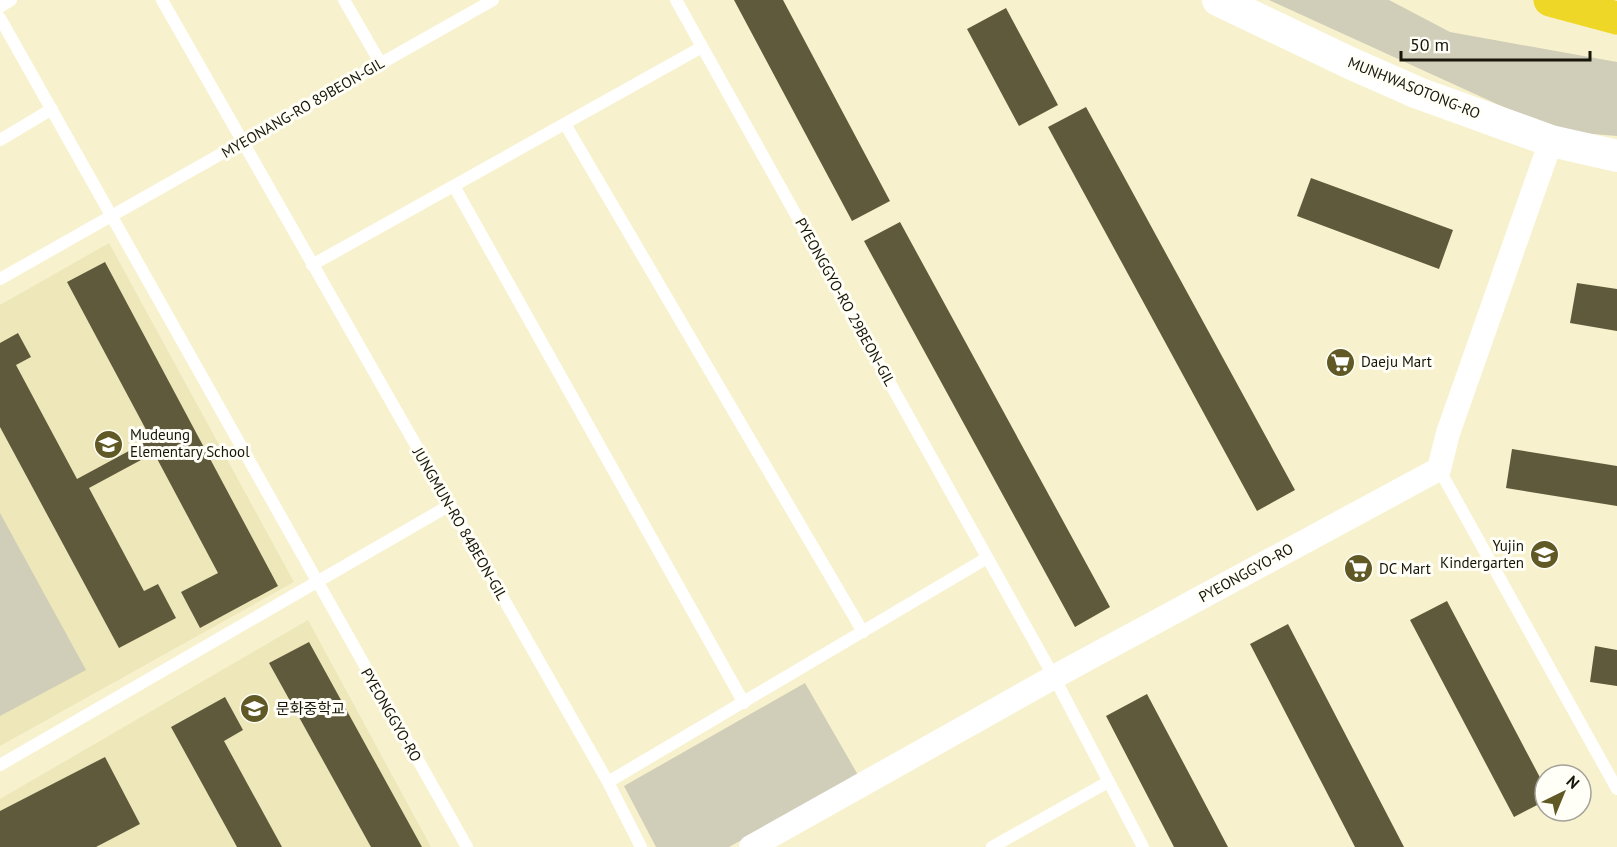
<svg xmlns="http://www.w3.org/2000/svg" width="1617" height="847" font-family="'PT Sans','Noto Sans KR',sans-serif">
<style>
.built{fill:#ede7ba}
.green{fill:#d0cdb8}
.building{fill:#5f5a3b}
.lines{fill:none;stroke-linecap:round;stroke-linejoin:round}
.service{stroke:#fff;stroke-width:12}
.minor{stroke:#fff;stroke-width:24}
.tertiary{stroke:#fff;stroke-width:32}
.motorway{stroke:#efd727;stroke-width:33}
.labels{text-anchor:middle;stroke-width:6;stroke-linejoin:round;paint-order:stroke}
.street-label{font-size:15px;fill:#181609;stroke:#fffef7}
.poi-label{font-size:15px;fill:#181609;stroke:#fffef7;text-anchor:start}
</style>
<rect width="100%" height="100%" fill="#f7f2cd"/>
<path class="built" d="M 109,243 L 294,582 L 0,746 L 0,305 Z
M 308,620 L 431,847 L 0,847 L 0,799 Z"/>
<path class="green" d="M 1269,0 L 1389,0 L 1450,32 L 1617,62 L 1617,136 L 1556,131 Z
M 0,513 L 86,670 L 0,716 Z
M 805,683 L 858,775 L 729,847 L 656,847 L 624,786 Z"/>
<path class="building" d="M 734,0 L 783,0 L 890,201 L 852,221 Z
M 1006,8 L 1058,105 L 1019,126 L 967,29 Z
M 1086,107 L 1295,490 L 1257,511 L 1048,127 Z
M 1311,178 L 1453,230 L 1439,269 L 1297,216 Z
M 900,222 L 1110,607 L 1075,627 L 864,241 Z
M 105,262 L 278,586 L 200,628 L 181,592 L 218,573 L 154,453 L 89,488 L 144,591 L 158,584 L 176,618 L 119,648 L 0,427 L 0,343 L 18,333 L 31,357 L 16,365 L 77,479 L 151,439 L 67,282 Z
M 1577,283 L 1617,289 L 1617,331 L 1570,323 Z
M 1512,449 L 1617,466 L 1617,506 L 1506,488 Z
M 1447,601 L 1545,787 L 1545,801 L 1514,817 L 1410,620 Z
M 1288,624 L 1404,847 L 1355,847 L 1250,644 Z
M 309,642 L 422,847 L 371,847 L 269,663 Z
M 1595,646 L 1617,650 L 1617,686 L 1590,682 Z
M 1147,694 L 1228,847 L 1174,847 L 1106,716 Z
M 225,697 L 243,730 L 224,741 L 282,847 L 237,847 L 171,727 Z
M 105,757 L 140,824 L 96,847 L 0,847 L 0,811 Z"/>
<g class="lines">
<path class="service" d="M 162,0 L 608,782 L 641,847
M 344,0 L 381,64
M 676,0 L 1054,677 L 1143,847
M 0,7 L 11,0
M 0,18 L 467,847
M 565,124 L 863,632
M 0,140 L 52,109
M 454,186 L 744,703
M 312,265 L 702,47
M 0,279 L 493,0
M 1439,469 L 1617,789
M 0,765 L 450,505
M 608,782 L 987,558
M 992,847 L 1108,782"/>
<path class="minor" d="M 751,847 L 1054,677 L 1439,469 L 1448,433 L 1551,141"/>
<path class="tertiary" d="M 1218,0 L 1350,63 L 1418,93 L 1551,141 L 1617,156"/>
<path class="motorway" d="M 1550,0 L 1617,18"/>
</g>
<defs>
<symbol id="supermarket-disc" viewBox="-11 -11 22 22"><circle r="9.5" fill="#615925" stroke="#fffef7"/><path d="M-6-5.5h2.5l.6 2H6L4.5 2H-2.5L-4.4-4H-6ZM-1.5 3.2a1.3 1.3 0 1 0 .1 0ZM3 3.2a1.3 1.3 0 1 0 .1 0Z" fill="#fff"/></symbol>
<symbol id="school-disc" viewBox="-11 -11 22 22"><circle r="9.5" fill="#615925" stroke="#fffef7"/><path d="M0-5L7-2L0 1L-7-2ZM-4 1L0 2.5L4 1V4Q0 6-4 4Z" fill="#fff"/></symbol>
</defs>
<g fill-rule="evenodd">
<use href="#supermarket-disc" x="1324" y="346" width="33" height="33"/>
<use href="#school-disc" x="92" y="428" width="33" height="33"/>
<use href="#school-disc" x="1528" y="538" width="33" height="33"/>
<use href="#supermarket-disc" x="1342" y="552" width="33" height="33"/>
<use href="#school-disc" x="238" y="692" width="33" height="33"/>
</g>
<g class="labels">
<g class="street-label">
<text transform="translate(1414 88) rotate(22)" y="5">MUNHWASOTONG-RO</text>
<text transform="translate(303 108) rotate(-30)" y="5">MYEONANG-RO 89BEON-GIL</text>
<text transform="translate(845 302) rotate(61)" y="5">PYEONGGYO-RO 29BEON-GIL</text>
<text transform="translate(460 524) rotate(60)" y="5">JUNGMUN-RO 84BEON-GIL</text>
<text transform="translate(1246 573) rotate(-29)" y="5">PYEONGGYO-RO</text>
<text transform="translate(391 715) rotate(60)" y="5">PYEONGGYO-RO</text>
</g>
<g class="poi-label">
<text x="1361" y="367">Daeju Mart</text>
<text x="130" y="440">Mudeung<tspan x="130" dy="17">Elementary School</tspan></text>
<text x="1524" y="551" text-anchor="end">Yujin<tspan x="1524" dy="17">Kindergarten</tspan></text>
<text x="1379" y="574">DC Mart</text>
<text x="276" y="714">문화중학교</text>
</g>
</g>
<g transform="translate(1563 793) rotate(43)"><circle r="28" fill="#fffef7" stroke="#a3a198" stroke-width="1.5"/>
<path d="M0-4.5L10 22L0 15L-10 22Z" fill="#615925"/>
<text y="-9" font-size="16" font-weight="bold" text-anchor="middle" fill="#181609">N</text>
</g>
<path d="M1401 51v9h189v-9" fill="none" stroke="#181609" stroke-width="3"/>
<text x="1410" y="51" font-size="18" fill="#181609" stroke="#fffef7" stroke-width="4.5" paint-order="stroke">50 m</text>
</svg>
